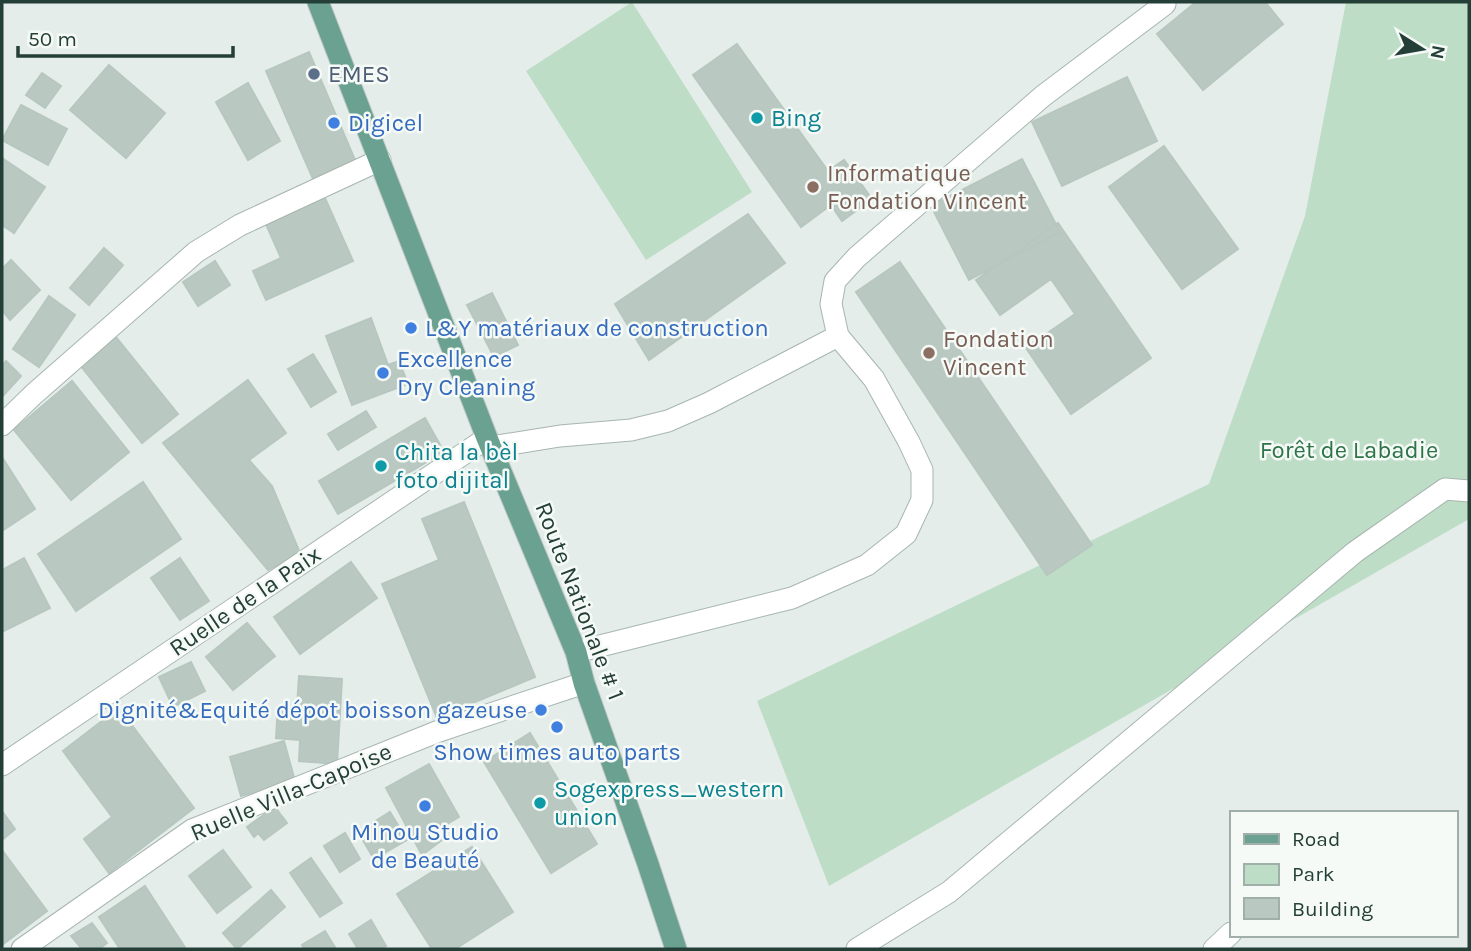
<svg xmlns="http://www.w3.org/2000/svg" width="1471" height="951" font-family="Karla,sans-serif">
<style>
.green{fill:#beddc6}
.building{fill:#bac8c2;stroke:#b7c7c0;stroke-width:2}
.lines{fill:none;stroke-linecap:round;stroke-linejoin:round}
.minor-casing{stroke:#a7b5b0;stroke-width:23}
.major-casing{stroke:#c2c9c7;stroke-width:23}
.minor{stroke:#fff;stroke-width:21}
.major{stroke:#6ba191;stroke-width:21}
.service-dot{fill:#5c6f8a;stroke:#f5faf7;stroke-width:2.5}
.culture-dot{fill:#0f9aa8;stroke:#f5faf7;stroke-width:2.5}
.shop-dot{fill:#3f7fe0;stroke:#f5faf7;stroke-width:2.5}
.education-dot{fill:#8d6e63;stroke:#f5faf7;stroke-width:2.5}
.labels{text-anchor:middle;stroke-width:5;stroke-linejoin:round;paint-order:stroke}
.service-label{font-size:24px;fill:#4e5e75;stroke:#f5faf7;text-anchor:start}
.culture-label{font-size:24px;fill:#0d838f;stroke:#f5faf7;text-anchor:start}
.shop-label{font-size:24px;fill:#366cbe;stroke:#f5faf7;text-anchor:start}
.education-label{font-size:24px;fill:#785e54;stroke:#f5faf7;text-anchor:start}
.park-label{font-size:24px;fill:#2f7448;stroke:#f5faf7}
.street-label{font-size:24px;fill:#243f37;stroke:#f5faf7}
</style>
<rect width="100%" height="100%" fill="#e4ede9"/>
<path class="green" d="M 632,2 L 752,192 L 646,260 L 526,71 Z
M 1346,2 L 1469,2 L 1469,519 L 829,886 L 757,701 L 1209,484 L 1305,216 Z"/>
<path class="building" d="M 1196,2 L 1265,2 L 1283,24 L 1203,90 L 1157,34 Z
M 737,44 L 828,171 L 844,160 L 872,199 L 842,221 L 831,205 L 801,227 L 693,75 Z
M 309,52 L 355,160 L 313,179 L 266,71 Z
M 109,65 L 165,113 L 126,158 L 70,110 Z
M 42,73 L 61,86 L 45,108 L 26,95 Z
M 1127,77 L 1157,141 L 1062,186 L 1032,122 Z
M 248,83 L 280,141 L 248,160 L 216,102 Z
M 21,105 L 67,129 L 48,165 L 2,140 Z
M 1164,146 L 1238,249 L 1182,289 L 1109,187 Z
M 2,158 L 45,187 L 14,233 L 2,225 Z
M 1022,159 L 1060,232 L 969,280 L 931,206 Z
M 324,196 L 353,261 L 266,300 L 253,271 L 281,258 L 265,222 Z
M 748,214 L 785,263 L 649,360 L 615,304 Z
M 1058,223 L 1151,358 L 1071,414 L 1026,348 L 1075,314 L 1051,279 L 1000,315 L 976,280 Z
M 104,248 L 123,265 L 89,305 L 70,288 Z
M 11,260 L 40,290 L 10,320 L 2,310 L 2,269 Z
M 215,261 L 230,285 L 198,306 L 183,282 Z
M 900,262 L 1092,545 L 1047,575 L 856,292 Z
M 492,293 L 518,345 L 494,357 L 467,305 Z
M 49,296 L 75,315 L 39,367 L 13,349 Z
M 371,318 L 388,365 L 399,361 L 408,384 L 352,405 L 326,336 Z
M 115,336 L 178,414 L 142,443 L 80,365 Z
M 313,354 L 336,392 L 311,407 L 288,369 Z
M 6,361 L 21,376 L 2,397 L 2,366 Z
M 248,380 L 286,433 L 249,460 L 272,486 L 300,553 L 268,570 L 163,443 Z
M 72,381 L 129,452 L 71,500 L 14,430 Z
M 366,411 L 376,427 L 338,450 L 328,434 Z
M 425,418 L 444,452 L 338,514 L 319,481 Z
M 2,457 L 35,509 L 2,531 Z
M 143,482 L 181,539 L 76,611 L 38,554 Z
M 464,502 L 535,677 L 437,718 L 382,584 L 439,560 L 422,519 Z
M 24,558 L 50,608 L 2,632 L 2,570 Z
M 180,558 L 209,601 L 180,620 L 151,578 Z
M 351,562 L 377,598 L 300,654 L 274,617 Z
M 247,623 L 275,656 L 233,690 L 206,657 Z
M 191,662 L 205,691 L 173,707 L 159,677 Z
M 299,676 L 342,679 L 337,764 L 299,761 L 300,740 L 276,738 L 278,706 L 297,707 Z
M 119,708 L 194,808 L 109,873 L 84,839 L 112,817 L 63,751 Z
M 530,733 L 597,844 L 551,873 L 484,762 Z
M 284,741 L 295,781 L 241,796 L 230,757 Z
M 429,764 L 459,817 L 437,830 L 442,840 L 422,855 L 386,788 Z
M 275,807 L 287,823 L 264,840 L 258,833 L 254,837 L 247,827 Z
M 2,811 L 15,829 L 2,840 Z
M 390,812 L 407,840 L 374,859 L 358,832 Z
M 345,833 L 360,859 L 340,872 L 324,846 Z
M 472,847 L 513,912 L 455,949 L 432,949 L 397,894 Z
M 2,850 L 47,911 L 2,945 Z
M 223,850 L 251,887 L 217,913 L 189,876 Z
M 311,858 L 342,903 L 320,917 L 290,873 Z
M 145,886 L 186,949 L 120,949 L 99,917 Z
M 271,890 L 285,907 L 237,949 L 223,933 Z
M 371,920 L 386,946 L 380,949 L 358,949 L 349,934 Z
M 92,923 L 107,943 L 99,949 L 82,949 L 71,936 Z
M 325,931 L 336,949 L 304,949 L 302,945 Z"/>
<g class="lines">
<defs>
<path id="minor" d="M 2,425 L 34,394 L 196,252 L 240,225 L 380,160
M 491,447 L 560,436 L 631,430 L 668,421 L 709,403 L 838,336
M 576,652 L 792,598 L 867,565 L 906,534 L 922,500 L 922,470 L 909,442 L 874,379 L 838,336 L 831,304 L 835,281 L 857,257 L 1043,96 L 1165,4
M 2,765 L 487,438
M 22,949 L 192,830 L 439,731 L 584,683
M 857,949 L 949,892 L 1355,552 L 1445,489 L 1469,491
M 1214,949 L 1231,933"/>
<path id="major" d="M 318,2 L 487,438 L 576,652 L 584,683 L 648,864 L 676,949"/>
</defs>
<use href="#minor" class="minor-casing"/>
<use href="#major" class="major-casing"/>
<use href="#minor" class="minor"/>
<use href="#major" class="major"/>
</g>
<circle class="service-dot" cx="314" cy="74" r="7"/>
<g class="culture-dot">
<circle cx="757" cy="118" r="7"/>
<circle cx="381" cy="466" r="7"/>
<circle cx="540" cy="803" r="7"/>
</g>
<g class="shop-dot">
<circle cx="334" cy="123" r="7"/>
<circle cx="411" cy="328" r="7"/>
<circle cx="383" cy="373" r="7"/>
<circle cx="541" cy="710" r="7"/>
<circle cx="557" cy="727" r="7"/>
<circle cx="425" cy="806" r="7"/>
</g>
<g class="education-dot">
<circle cx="813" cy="187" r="7"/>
<circle cx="929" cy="353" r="7"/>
</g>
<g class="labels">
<g class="service-label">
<text x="328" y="82">EMES</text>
</g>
<g class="culture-label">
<text x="771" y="126">Bing</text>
<text x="395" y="460">Chita la bèl<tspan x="395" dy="28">foto dijital</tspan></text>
<text x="554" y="797">Sogexpress_western<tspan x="554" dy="28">union</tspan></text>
</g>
<g class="shop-label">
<text x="348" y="131">Digicel</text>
<text x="425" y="336">L&amp;Y matériaux de construction</text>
<text x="397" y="367">Excellence<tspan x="397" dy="28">Dry Cleaning</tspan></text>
<text x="527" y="718" text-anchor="end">Dignité&amp;Equité dépot boisson gazeuse</text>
<text x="557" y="760" text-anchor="middle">Show times auto parts</text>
<text x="425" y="840" text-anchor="middle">Minou Studio<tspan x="425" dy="28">de Beauté</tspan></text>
</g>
<g class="education-label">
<text x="827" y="181">Informatique<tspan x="827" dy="28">Fondation Vincent</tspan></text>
<text x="943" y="347">Fondation<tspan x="943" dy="28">Vincent</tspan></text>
</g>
<g class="park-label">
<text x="1349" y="458">Forêt de Labadie</text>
</g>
<g class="street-label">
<text transform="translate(245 601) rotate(-34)" y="8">Ruelle de la Paix</text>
<text transform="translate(580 601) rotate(69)" y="8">Route Nationale # 1</text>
<text transform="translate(291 792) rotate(-23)" y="8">Ruelle Villa-Capoise</text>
</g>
</g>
<rect width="1471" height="951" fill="none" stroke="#243f37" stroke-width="7"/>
<rect x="1230" y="811" width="228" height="126" fill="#f5faf7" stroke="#a1afaa" stroke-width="2"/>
<rect x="1244" y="834" width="35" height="10" fill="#6ba191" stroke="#a1afaa" stroke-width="2"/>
<text x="1292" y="846" font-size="21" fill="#243f37">Road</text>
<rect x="1244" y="864" width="35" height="21" fill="#beddc6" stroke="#a1afaa" stroke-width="2"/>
<text x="1292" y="881" font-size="21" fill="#243f37">Park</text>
<rect x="1244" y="898" width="35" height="21" fill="#bac8c2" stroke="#a1afaa" stroke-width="2"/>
<text x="1292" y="916" font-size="21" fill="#243f37">Building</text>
<g transform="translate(1422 49) rotate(101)" stroke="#f5faf7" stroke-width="5" paint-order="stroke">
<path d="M0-5L12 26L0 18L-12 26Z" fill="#243f37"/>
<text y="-10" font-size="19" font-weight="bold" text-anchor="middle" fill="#243f37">N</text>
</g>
<path d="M18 46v10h215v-10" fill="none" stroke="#243f37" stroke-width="3.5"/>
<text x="28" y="46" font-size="21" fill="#243f37" stroke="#f5faf7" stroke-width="5" paint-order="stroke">50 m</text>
</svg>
